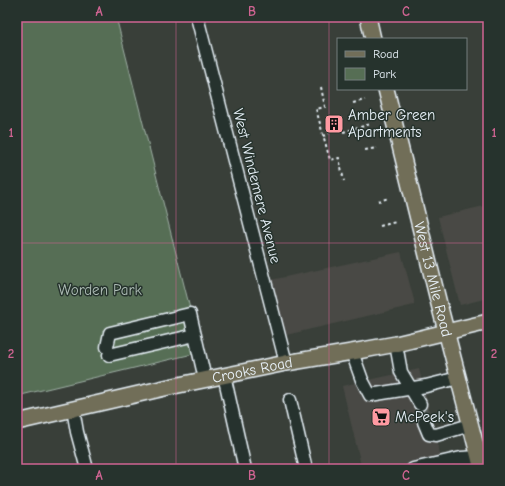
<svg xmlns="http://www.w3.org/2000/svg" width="505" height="486" font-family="'Comic Neue',sans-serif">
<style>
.built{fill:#494a45}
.green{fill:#566e54;stroke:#9fb0a6}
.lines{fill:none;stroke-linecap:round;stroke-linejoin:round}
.minor-tunnel{stroke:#535a56;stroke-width:12;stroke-dasharray:12 6;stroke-linecap:butt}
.minor-casing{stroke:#e8f1f8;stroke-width:15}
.major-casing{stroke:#e8f1f8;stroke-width:18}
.path{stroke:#e8f1f8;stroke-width:2;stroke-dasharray:3 3;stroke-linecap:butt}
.minor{stroke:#26332d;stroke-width:12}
.major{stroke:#716e59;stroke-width:15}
.grid{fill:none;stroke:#cf6492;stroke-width:1;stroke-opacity:0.55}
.labels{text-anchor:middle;stroke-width:3;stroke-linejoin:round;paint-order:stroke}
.poi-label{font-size:15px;fill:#e8f1f8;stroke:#26332d;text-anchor:start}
.street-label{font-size:15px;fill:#e8f1f8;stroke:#26332d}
.park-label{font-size:15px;fill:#aebdb6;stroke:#26332d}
.neatline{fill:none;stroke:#cf6492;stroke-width:1.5}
.grid-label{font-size:13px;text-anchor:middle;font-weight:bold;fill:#cf6492}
</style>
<rect width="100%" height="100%" fill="#393f39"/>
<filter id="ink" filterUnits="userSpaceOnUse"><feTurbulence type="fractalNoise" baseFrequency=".025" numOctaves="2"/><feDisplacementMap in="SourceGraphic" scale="8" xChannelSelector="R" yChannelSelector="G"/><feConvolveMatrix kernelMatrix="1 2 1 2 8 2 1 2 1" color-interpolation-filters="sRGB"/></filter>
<g filter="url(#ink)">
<path class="built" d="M 488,205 L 488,298 L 460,305 L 438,217 Z
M 401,252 L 414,300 L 414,305 L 286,335 L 271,280 Z
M 419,369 L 441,458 L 391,469 L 362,469 L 342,386 Z"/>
<path class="green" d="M 17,17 L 116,17 L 201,352 L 17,396 Z"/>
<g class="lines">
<path class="minor-tunnel" d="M 420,404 L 424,422"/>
<defs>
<path id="minor" d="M 197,17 L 286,363
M 396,344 L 401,372 L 420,404
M 107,347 L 110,333 L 190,314 L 205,379
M 352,352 L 362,380 L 370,395 L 426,386 L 458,378
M 109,355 L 195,335
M 224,375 L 245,469
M 290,400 L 306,469
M 73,409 L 77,432 L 87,469
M 424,422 L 429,434 L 436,435 L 470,425
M 413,469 L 461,458 L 479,457
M 459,469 L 464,468 L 479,457"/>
<g id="major">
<path d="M 368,17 L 373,39"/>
<path id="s1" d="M 386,89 L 439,304 L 482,469"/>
<path id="s2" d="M 17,422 L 169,387 L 286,363 L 352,352 L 396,344 L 488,322"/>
</g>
</defs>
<use href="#minor" class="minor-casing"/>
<use href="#major" class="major-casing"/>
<path class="path" d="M 331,18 L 335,17
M 321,87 L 325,107 L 316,109 L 330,160 L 339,158 L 344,181
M 353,103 L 365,100
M 343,132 L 371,124
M 323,136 L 329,134
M 365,150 L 377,148
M 378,201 L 389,198
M 380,226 L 396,222"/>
<use href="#minor" class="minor"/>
<use href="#major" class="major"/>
</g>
</g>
<path class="grid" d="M 176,17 L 176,469M 329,17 L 329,469M 17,243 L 488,243"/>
<defs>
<symbol id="building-square" viewBox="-11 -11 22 22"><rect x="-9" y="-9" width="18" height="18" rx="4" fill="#ff9aa2" stroke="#26332d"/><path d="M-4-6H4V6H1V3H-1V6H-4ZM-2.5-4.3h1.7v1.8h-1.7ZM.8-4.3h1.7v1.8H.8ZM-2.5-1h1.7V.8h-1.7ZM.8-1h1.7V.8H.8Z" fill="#111"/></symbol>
<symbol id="supermarket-square" viewBox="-11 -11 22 22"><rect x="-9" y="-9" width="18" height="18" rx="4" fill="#ff9aa2" stroke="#26332d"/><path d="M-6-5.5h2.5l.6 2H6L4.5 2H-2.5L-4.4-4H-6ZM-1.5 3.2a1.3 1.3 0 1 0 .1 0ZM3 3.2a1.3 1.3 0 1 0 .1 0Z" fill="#111"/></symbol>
</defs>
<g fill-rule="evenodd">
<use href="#building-square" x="323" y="113" width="22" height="22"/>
<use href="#supermarket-square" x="370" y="406" width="22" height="22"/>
</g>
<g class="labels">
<g class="poi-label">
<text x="348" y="120">Amber Green<tspan x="348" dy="17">Apartments</tspan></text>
<text x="395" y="422">McPeek's</text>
</g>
<g class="street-label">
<text transform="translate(257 186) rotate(76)" y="5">West Windemere Avenue</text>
<text dy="5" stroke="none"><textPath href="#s1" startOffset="196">West 13 Mile Road</textPath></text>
<text dy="5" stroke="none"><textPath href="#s2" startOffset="241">Crooks Road</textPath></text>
</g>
<g class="park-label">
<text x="100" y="295">Worden Park</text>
</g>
</g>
<rect width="505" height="486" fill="none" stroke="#26332d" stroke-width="44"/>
<rect x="337" y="38" width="130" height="52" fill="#26332d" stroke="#747f7e"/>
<rect x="345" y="51" width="20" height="6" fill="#716e59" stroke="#747f7e"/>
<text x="373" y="58" font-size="12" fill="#e8f1f8">Road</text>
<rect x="345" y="68" width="20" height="12" fill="#566e54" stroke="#747f7e"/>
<text x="373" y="78" font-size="12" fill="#e8f1f8">Park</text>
<rect x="22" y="22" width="461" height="442" class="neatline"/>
<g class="grid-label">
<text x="99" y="16">A</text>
<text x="252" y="16">B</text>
<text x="406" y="16">C</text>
<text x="11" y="137">1</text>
<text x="494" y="137">1</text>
<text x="11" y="358">2</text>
<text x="494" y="358">2</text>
<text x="99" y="480">A</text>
<text x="252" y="480">B</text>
<text x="406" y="480">C</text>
</g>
</svg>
